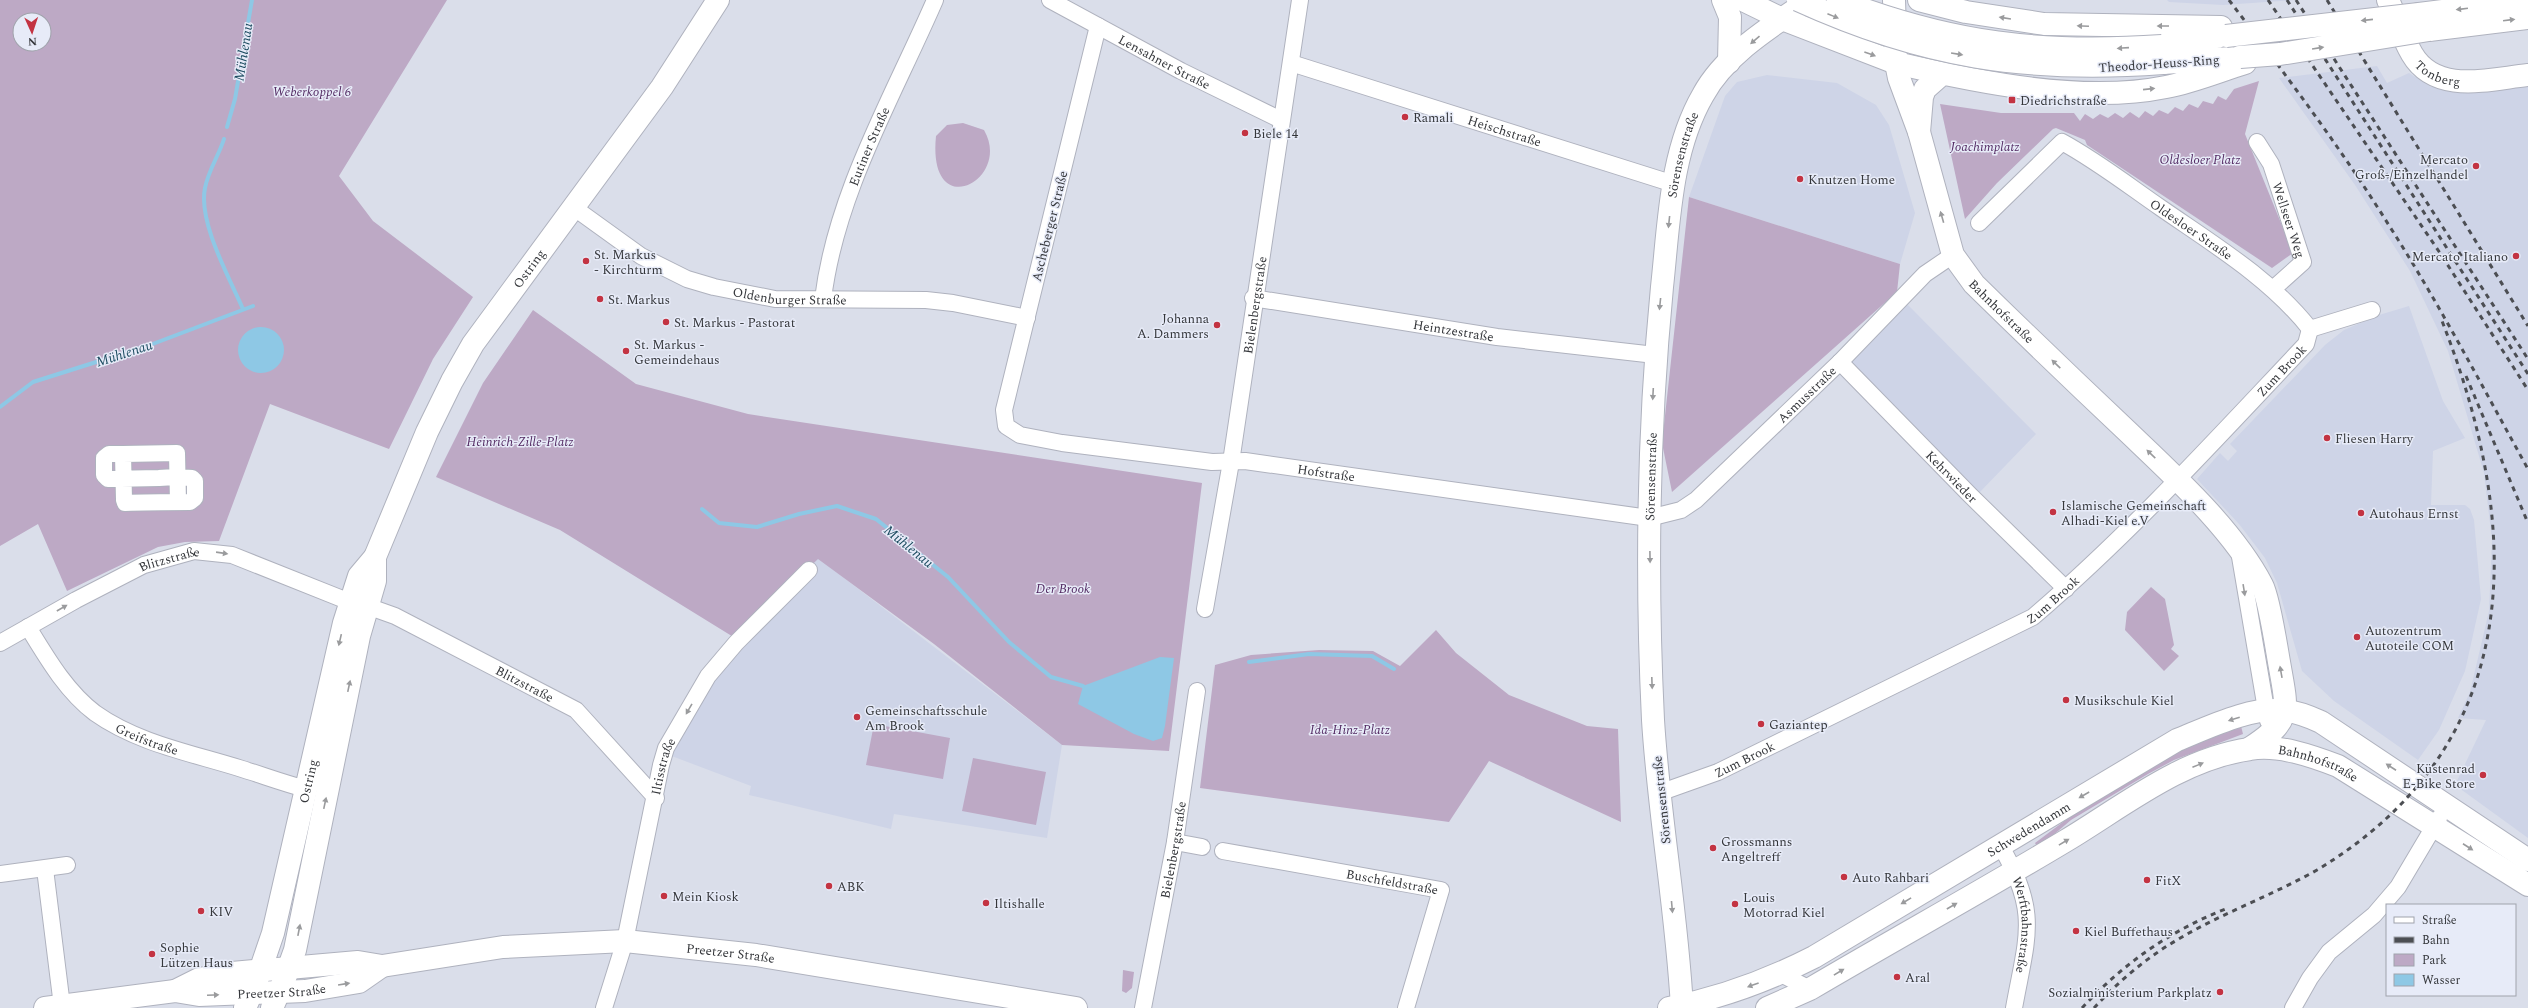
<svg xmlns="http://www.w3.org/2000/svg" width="2528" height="1008" font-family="Spectral,serif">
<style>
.built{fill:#ced4e7}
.green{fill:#bda9c5;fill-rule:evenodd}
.water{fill:#8ec8e5}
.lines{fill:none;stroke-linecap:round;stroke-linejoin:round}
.stream{stroke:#8ec8e5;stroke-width:4}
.street-casing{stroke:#afb2be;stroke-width:18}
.secondary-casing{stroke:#afb2be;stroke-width:24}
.primary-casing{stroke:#afb2be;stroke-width:24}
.highway-casing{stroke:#afb2be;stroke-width:24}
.street{stroke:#fff;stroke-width:16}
.secondary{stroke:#fff;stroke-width:22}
.primary{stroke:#fff;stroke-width:22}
.highway{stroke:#fff;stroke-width:22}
.rail{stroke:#4c4e53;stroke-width:3;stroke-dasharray:5 5;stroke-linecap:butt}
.highway-bridge-casing{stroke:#afb2be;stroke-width:24;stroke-linecap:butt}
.highway-bridge{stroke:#fff;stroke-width:22}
.oneway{fill:#9a9b9d}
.poi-dot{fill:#c33342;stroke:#e7ebf8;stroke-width:1.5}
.labels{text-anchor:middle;stroke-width:3;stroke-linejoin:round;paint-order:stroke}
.street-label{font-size:13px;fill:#35373b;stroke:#e7ebf8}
.park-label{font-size:13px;font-style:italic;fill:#532b63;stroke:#e7ebf8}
.poi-label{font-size:13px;fill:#35373b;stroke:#e7ebf8;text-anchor:start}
.water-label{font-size:14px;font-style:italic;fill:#1c4b60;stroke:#e7ebf8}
</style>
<rect width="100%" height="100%" fill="#dadeea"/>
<path class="built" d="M 2167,0 L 2296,0 L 2223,5 L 2169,2 Z
M 2377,66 L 2387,83 L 2409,73 L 2431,87 L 2528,75 L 2528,838 L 2455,785 L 2486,720 L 2458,718 L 2470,692 L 2489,611 L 2492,540 L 2484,473 L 2448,351 L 2410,271 L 2355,185 L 2279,78 Z
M 1767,75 L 1837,83 L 1876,105 L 1889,125 L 1915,213 L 1900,264 L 1689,197 L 1725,96 L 1737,82 Z
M 1907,304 L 2036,434 L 1978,494 L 1847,363 Z
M 2409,306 L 2443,401 L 2465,438 L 2433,451 L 2431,505 L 2465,505 L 2470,509 L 2474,520 L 2481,599 L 2465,671 L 2439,730 L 2418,760 L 2334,701 L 2302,671 L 2277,583 L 2265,558 L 2239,524 L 2197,479 L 2220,453 L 2228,461 L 2237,451 L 2230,444 L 2325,345 L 2344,330 L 2379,315 Z
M 818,558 L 1062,745 L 1047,838 L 894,814 L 891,829 L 749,795 L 751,786 L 669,755 L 735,638 Z"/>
<path class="green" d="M 0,0 L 447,0 L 339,176 L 373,221 L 473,297 L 433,359 L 389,449 L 270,404 L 219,541 L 185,542 L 158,547 L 67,591 L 38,524 L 0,546 ZM 20,20 L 44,20 L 44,44 L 20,44 Z
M 2259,81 L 2245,134 L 2293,253 L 2272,268 L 2087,145 L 2085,140 L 2056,128 L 2053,129 L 1997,183 L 1965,219 L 1940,104 L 2001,113 L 2074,113 L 2080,121 L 2085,114 L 2093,119 L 2100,114 L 2108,118 L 2115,113 L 2123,118 L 2130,112 L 2139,118 L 2145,111 L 2153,116 L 2159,110 L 2168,114 L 2175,107 L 2183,111 L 2189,104 L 2198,108 L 2203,101 L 2213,104 L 2218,96 L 2226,100 L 2234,89 Z
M 963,123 L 984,130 C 1013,180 927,225 936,136 L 947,125 Z
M 1689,197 L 1900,264 L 1897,292 L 1672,492 L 1662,443 Z
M 533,310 L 636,384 L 748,414 L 1202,483 L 1169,751 L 1062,745 L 934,644 L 818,559 L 735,638 L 560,530 L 436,477 L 483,383 Z
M 2151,587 L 2165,599 L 2174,645 L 2171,649 L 2179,656 L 2164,671 L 2125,630 L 2127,612 Z
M 1436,630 L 1456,653 L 1509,695 L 1587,726 L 1618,729 L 1621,822 L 1489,761 L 1449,822 L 1200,788 L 1215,665 L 1251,655 L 1319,650 L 1373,651 L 1400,666 Z
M 874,724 L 950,738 L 943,779 L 866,765 Z
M 2241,726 L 2243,734 L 2174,760 L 2148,774 L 2071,820 L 2038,848 L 2035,843 L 2071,816 L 2189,743 Z
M 973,758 L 1046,772 L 1036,825 L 962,811 Z
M 1123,970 L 1134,972 L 1132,988 L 1126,993 L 1122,991 Z"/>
<path class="water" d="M238 350a23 23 0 1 1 46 0a23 23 0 1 1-46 0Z
M 1160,657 L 1174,658 L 1165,726 L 1162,738 L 1153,741 L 1134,734 L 1078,704 L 1083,686 Z"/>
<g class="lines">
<path class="stream" d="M 227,127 L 235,99 L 252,0
M 224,139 C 219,155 208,171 205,188 C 198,222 229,277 243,309
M 0,407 L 33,382 L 150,345 L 253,306
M 702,509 L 719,523 L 757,527 L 799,514 L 837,506 L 876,519 L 948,577 L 1009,642 L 1051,677 L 1083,686
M 1249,662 L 1309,654 L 1372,656 L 1394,669"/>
<defs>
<g id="street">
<path id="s1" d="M 1050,0 L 1181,71 L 1281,120"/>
<path id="s2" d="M 1098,26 L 1004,410 L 1006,426 L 1020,435 L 1062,443 L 1212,462 L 1245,461 L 1649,518 L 1681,510 L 1696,500 L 1840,362 L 1925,274 L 1953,255"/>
<path id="s3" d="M 1291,63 L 1674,184"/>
<path id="s4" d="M 2257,142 L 2271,164 L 2303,262 L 2273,289"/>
<path id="s5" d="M 573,207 L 641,256 L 687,279 L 714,287 L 775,299 L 926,300 L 953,303 L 1027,318"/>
<path id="s6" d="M 1979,223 L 2062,142 C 2097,161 2129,186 2161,208 C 2213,244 2271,279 2310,329"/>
<path id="s7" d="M 1253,298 L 1497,337 L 1655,355"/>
<path id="s8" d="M 823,299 C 836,193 893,97 935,0"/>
<path d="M 2310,329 L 2372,310"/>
<path id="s9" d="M 1840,362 L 1970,495 L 2066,589"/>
<path d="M 123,454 L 109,454 L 104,458 L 104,475 L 108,479 L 159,478 C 170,477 181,477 192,478 L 195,481 L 195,498 L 190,502 C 169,502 147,502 125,503 L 124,500 L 123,454 L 177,453 L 178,502"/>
<path d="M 2239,551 L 2268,721"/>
<path id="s10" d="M 367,606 L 395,616 L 576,710 L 656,798"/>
<path id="s11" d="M 1205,609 L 1231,462 L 1300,0"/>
<path id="s12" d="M 28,627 C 47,658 66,691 95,713 C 137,743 191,753 239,768 C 262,775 283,783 306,789"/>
<path id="s13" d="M 0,643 L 76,600 L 144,565 L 194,551 L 232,555 L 350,602"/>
<path id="s14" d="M 1659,793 L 1718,772 L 2033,617 C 2131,533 2217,438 2306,344 L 2310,329"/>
<path d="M 1175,842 L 1202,847"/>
<path id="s15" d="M 2000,845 C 2040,912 2027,936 2014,1008"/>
<path id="s16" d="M 1223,851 L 1441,890 L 1406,1008"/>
<path d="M 45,869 L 62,1006"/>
<path d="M 0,874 L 67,865"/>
<path d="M 1781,974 L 1810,989"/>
<path id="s17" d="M 604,1008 L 625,941 L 661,765 L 666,748 L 708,676 L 736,643 L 809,570"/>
<path id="s18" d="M 1143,1008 L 1175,842 L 1197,691"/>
<path d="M 2293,1008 L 2310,978 L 2329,952 L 2374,915 L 2398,887 L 2439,818"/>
</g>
<g id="secondary">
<path d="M 1723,0 L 1730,17 L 1729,62"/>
<path id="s19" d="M 1894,0 L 1896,63 L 1899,78 L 1919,132 L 1953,255 L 1974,284 C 2024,333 2075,382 2127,431 C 2172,474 2233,529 2262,585 C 2269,598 2276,645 2279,662 C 2287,709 2294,720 2250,748"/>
<path id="s20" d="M 2388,0 C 2396,17 2402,37 2412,54 C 2436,95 2489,79 2528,75"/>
<path d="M 1782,19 L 1896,63"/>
<path id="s21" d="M 175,991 L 199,979 L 232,973 L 358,962 L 382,966 L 503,947 L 625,941 L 756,955 L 1076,1008"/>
<path id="s22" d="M 45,1008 L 175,991 L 199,995 L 305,991 L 359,982 L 382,966"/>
<path id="s23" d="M 1669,1008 C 1720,998 1767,981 1814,957 L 2177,740 C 2207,728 2253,705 2286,711 C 2298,712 2310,717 2321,722 L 2528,860"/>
<path id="s24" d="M 1682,1008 C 1677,912 1659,817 1653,720 C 1646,576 1648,431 1662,287 C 1669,224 1670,152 1703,95 C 1725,54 1773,25 1810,0"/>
<path id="s25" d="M 1767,1008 L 1810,989 C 1895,939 1982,891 2067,840 C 2125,805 2181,759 2250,749 C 2278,744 2312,756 2338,766 L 2528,885"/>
</g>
<g id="primary">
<path d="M 1743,0 L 1782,19"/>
<path id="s26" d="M 245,1008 L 256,983 L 273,933 L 344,623 L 359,576 L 375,557 L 427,432 L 452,381 L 473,344 L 662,87 L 718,0"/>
<path d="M 272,1008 L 285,978 L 295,950 L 359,636 L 375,581 L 375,557"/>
</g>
<path id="highway" d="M 1919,0 L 1966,12 L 2044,24 L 2221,27
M 2419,14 L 2528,0
M 2429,30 L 2528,18
M 2162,46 L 2217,37
M 1896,63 C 1977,82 2083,104 2166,87 C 2193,82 2219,71 2245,63
M 2163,63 L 2232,58
M 1919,132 L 1922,97 L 1925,89 L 1942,74"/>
</defs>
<use href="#street" class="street-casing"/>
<use href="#secondary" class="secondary-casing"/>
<use href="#primary" class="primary-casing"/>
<use href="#highway" class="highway-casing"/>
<use href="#street" class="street"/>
<use href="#secondary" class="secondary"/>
<use href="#primary" class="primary"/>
<use href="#highway" class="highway"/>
<path class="rail" d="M 2229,0 C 2285,74 2341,148 2390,227 C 2440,305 2483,388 2528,469
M 2268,0 L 2440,253 L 2528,390
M 2287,0 L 2528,374
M 2296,0 L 2528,359
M 2327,0 L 2528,326
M 2466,376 L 2528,523
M 2082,1008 C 2124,963 2171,930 2228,908
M 2094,1008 C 2118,982 2146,958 2177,940 C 2222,913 2271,896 2317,870 C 2528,743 2524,530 2442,321"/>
<defs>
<path id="highway-bridge" d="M 1798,0 C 1923,57 2026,73 2163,63
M 1838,0 C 1952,44 2041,54 2162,46
M 2226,36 L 2419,14
M 2240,57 L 2280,54 L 2429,30"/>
</defs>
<use href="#highway-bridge" class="highway-bridge-casing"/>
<use href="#highway-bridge" class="highway-bridge"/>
</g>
<defs><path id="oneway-solid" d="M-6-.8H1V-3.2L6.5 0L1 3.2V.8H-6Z"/></defs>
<g class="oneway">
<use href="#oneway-solid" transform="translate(2462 9) rotate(173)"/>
<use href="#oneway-solid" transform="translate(1833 16) rotate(22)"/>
<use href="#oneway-solid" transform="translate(2005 18) rotate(-171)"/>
<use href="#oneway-solid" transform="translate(2367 20) rotate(174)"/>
<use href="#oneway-solid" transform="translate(2509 20) rotate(-7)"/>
<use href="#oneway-solid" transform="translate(2083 26) rotate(-177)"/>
<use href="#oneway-solid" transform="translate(2163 26) rotate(180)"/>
<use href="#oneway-solid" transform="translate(1755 40) rotate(139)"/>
<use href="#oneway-solid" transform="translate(2123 48) rotate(176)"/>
<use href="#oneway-solid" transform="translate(2318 48) rotate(-9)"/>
<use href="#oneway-solid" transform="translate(1870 54) rotate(20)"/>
<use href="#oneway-solid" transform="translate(1957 54) rotate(9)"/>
<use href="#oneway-solid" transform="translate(2149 89) rotate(-6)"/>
<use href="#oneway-solid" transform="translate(1942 217) rotate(-106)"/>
<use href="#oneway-solid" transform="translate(1669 222) rotate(96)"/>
<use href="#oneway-solid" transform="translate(1660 304) rotate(96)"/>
<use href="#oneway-solid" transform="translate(2056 364) rotate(-136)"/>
<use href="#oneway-solid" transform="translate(1653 394) rotate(93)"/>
<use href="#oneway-solid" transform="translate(2151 454) rotate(-136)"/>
<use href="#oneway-solid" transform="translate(222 553) rotate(8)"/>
<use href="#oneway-solid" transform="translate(1650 557) rotate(89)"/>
<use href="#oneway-solid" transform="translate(2244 590) rotate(81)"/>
<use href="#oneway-solid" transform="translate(62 608) rotate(-30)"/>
<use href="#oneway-solid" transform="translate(340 640) rotate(103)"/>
<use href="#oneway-solid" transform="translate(2281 672) rotate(-100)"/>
<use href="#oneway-solid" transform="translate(1652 683) rotate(88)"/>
<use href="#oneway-solid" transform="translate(349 686) rotate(-78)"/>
<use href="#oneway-solid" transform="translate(689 709) rotate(120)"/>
<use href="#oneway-solid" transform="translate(2234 719) rotate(163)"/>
<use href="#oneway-solid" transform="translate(2198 765) rotate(-22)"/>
<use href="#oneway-solid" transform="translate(2391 767) rotate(-147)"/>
<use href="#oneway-solid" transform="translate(2084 795) rotate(150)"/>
<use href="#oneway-solid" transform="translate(325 803) rotate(-78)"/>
<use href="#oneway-solid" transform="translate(2064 842) rotate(-31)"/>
<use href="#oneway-solid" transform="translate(2468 847) rotate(33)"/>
<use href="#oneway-solid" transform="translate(1906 901) rotate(149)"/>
<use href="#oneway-solid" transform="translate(1952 906) rotate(-30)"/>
<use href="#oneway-solid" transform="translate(1672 907) rotate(85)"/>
<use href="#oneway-solid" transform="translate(299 930) rotate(-79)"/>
<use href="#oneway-solid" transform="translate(1839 972) rotate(-31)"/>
<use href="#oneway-solid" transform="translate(344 984) rotate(-9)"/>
<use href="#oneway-solid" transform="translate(1753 985) rotate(160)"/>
<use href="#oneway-solid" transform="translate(213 995) rotate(-3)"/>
</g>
<g class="poi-dot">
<rect x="2008" y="96" width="8" height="8" rx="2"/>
<circle cx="1405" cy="117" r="4"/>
<circle cx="1245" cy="133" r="4"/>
<circle cx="2476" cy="166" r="4"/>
<circle cx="1800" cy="179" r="4"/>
<circle cx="2516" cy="256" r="4"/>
<circle cx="586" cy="261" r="4"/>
<circle cx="600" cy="299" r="4"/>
<circle cx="666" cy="322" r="4"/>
<circle cx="1217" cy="325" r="4"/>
<circle cx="626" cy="351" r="4"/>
<circle cx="2327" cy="438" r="4"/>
<circle cx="2053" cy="512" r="4"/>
<circle cx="2361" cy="513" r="4"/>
<circle cx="2357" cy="637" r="4"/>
<circle cx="2066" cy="700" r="4"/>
<circle cx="857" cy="717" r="4"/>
<circle cx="1761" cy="724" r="4"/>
<circle cx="2483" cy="775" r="4"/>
<circle cx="1713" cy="848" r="4"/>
<circle cx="1844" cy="877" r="4"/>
<circle cx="2147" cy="880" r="4"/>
<circle cx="829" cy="886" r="4"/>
<circle cx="664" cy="896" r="4"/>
<circle cx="986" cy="903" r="4"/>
<circle cx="1735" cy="904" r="4"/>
<circle cx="201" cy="911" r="4"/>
<circle cx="2076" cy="931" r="4"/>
<circle cx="152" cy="954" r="4"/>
<circle cx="1897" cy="977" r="4"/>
<circle cx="2220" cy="992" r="4"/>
</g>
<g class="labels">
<g class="street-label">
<text dy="5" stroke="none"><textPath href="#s1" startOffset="130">Lensahner Straße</textPath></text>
<text transform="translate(2159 63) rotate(-4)" y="5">Theodor-Heuss-Ring</text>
<text dy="5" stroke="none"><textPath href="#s20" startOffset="93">Tonberg</textPath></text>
<text dy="5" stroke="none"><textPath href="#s3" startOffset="224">Heischstraße</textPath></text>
<text dy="5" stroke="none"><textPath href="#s8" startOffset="160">Eutiner Straße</textPath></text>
<text dy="5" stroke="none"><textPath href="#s24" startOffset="857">Sörensenstraße</textPath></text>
<text dy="5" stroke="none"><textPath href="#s4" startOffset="85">Wellseer Weg</textPath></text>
<text transform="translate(1049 226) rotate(-76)" y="5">Ascheberger Straße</text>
<text dy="5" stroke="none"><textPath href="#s6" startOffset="272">Oldesloer Straße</textPath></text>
<text dy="5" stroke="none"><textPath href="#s26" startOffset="801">Ostring</textPath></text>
<text dy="5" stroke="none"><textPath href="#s5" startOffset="240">Oldenburger Straße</textPath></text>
<text dy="5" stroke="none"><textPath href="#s11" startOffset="308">Bielenbergstraße</textPath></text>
<text dy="5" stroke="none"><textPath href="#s19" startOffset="338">Bahnhofstraße</textPath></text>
<text dy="5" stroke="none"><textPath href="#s7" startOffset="203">Heintzestraße</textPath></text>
<text dy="5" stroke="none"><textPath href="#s14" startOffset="764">Zum Brook</textPath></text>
<text dy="5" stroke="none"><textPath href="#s2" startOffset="1267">Asmusstraße</textPath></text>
<text dy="5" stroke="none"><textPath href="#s2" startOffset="737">Hofstraße</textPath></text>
<text dy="5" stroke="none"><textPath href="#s9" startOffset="160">Kehrwieder</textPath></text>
<text dy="5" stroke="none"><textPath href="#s24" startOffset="533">Sörensenstraße</textPath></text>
<text dy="5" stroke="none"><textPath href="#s13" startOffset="190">Blitzstraße</textPath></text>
<text dy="5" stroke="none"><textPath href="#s14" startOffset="440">Zum Brook</textPath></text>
<text dy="5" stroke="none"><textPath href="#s10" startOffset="176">Blitzstraße</textPath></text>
<text dy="5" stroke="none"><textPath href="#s12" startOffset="168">Greifstraße</textPath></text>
<text dy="5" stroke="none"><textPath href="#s14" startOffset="92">Zum Brook</textPath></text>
<text dy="5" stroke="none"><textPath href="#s25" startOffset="621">Bahnhofstraße</textPath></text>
<text dy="5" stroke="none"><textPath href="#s17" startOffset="249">Iltisstraße</textPath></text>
<text dy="5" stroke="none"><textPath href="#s26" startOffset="236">Ostring</textPath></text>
<text transform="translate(1661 800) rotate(-96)" y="5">Sörensenstraße</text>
<text dy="5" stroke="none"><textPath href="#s23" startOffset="404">Schwedendamm</textPath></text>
<text dy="5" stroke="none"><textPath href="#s18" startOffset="161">Bielenbergstraße</textPath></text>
<text dy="5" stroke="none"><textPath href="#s16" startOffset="172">Buschfeldstraße</textPath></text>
<text dy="5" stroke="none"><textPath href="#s15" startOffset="85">Werftbahnstraße</textPath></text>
<text dy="5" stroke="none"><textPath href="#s21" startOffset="562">Preetzer Straße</textPath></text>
<text dy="5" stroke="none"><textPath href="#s22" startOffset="238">Preetzer Straße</textPath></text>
</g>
<g class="park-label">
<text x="312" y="96">Weberkoppel 6</text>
<text x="1985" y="151">Joachimplatz</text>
<text x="2200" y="164">Oldesloer Platz</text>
<text x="520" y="446">Heinrich-Zille-Platz</text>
<text x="1063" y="593">Der Brook</text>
<text x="1350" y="734">Ida-Hinz-Platz</text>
</g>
<g class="poi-label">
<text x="2020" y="105">Diedrichstraße</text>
<text x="1413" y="122">Ramali</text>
<text x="1253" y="138">Biele 14</text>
<text x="2468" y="164" text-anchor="end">Mercato<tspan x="2468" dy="15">Groß-/Einzelhandel</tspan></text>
<text x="1808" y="184">Knutzen Home</text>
<text x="594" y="259">St. Markus<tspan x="594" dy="15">- Kirchturm</tspan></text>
<text x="2508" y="261" text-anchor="end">Mercato Italiano</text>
<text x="608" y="304">St. Markus</text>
<text x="1209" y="323" text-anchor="end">Johanna<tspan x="1209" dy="15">A. Dammers</tspan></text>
<text x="674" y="327">St. Markus - Pastorat</text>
<text x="634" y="349">St. Markus -<tspan x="634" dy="15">Gemeindehaus</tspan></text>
<text x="2335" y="443">Fliesen Harry</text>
<text x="2061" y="510">Islamische Gemeinschaft<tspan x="2061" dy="15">Alhadi-Kiel e.V</tspan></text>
<text x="2369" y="518">Autohaus Ernst</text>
<text x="2365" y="635">Autozentrum<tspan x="2365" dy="15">Autoteile COM</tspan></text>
<text x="2074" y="705">Musikschule Kiel</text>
<text x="865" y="715">Gemeinschaftsschule<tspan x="865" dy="15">Am Brook</tspan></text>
<text x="1769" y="729">Gaziantep</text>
<text x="2475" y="773" text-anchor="end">Küstenrad<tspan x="2475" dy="15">E-Bike Store</tspan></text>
<text x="1721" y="846">Grossmanns<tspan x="1721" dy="15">Angeltreff</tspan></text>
<text x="1852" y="882">Auto Rahbari</text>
<text x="2155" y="885">FitX</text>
<text x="837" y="891">ABK</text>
<text x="672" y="901">Mein Kiosk</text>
<text x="1743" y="902">Louis<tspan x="1743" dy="15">Motorrad Kiel</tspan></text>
<text x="994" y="908">Iltishalle</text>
<text x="209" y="916">KIV</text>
<text x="2084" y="936">Kiel Buffethaus</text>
<text x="160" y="952">Sophie<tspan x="160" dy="15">Lützen Haus</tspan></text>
<text x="1905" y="982">Aral</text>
<text x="2212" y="997" text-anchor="end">Sozialministerium Parkplatz</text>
</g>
<g class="water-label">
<text transform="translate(243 52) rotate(-81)" y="5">Mühlenau</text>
<text transform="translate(124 353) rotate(-18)" y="5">Mühlenau</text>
<text transform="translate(909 546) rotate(39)" y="5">Mühlenau</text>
</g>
</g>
<rect x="2386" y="904" width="130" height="92" fill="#e7ebf8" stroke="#a0a3ac"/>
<rect x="2394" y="917" width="20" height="6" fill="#ffffff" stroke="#a0a3ac"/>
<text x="2422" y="924" font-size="12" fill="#35373b">Straße</text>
<rect x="2394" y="937" width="20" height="6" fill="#4c4e53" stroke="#a0a3ac"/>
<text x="2422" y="944" font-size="12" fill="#35373b">Bahn</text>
<rect x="2394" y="954" width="20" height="12" fill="#bda9c5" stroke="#a0a3ac"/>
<text x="2422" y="964" font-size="12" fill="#35373b">Park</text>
<rect x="2394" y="974" width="20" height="12" fill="#8ec8e5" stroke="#a0a3ac"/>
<text x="2422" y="984" font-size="12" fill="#35373b">Wasser</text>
<g transform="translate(32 32) rotate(177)"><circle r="19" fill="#e7ebf8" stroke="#a0a3ac"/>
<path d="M0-3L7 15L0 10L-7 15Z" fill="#c33342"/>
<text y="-6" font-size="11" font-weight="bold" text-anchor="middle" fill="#35373b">N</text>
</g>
</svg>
